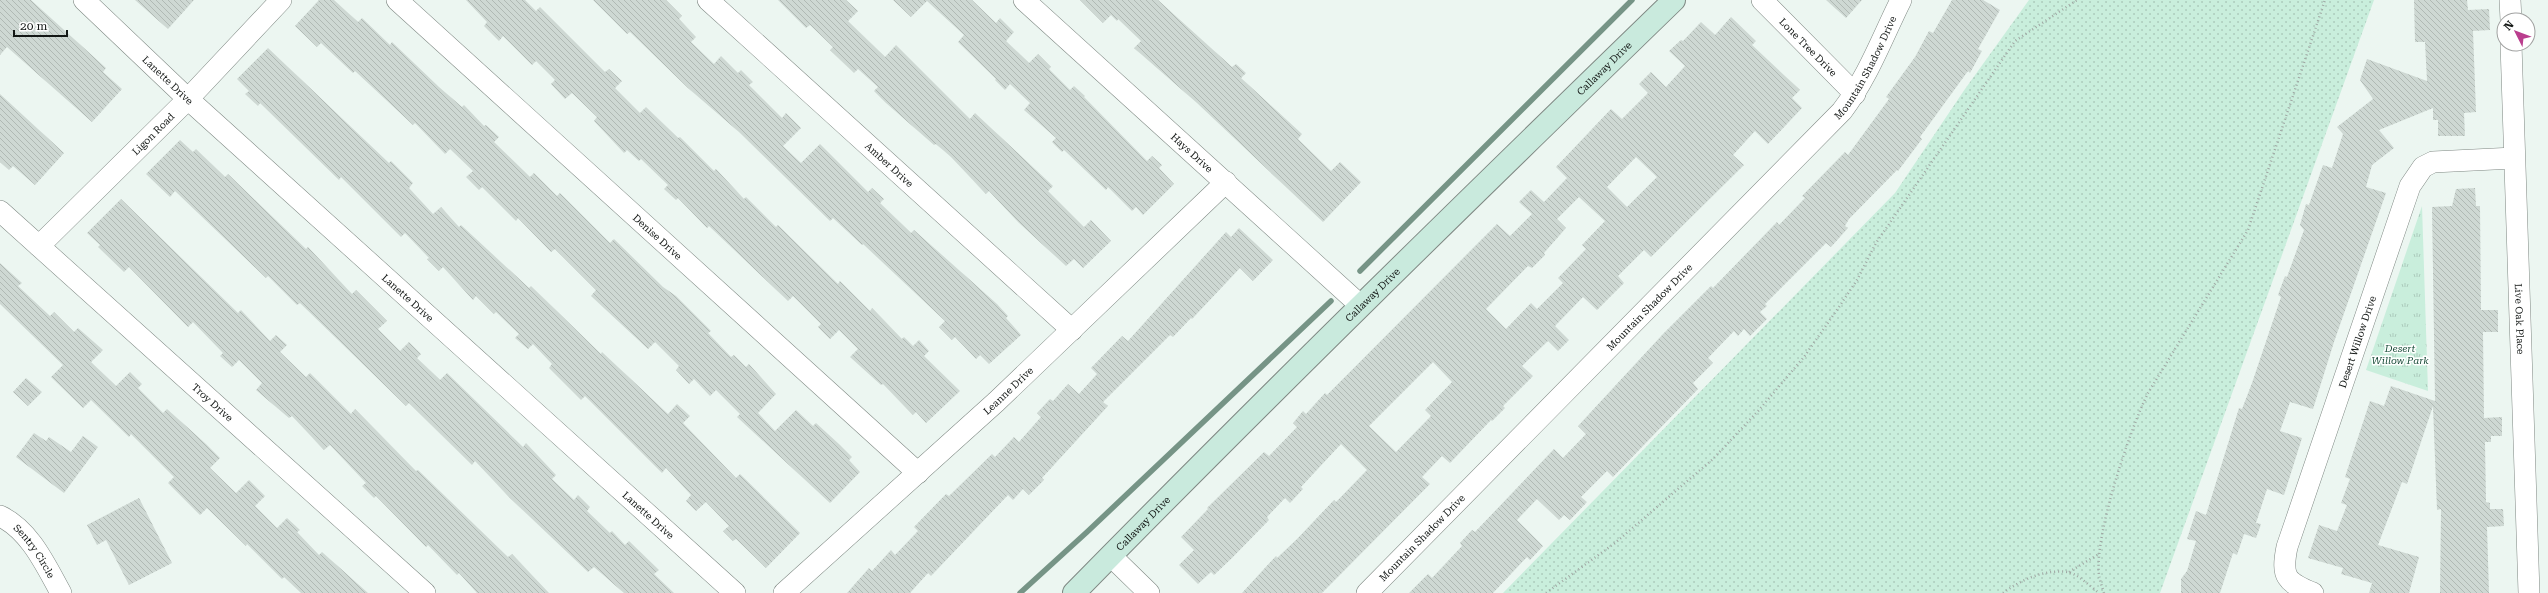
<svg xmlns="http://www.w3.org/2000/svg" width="2548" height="593" font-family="'Roboto Serif',serif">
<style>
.grass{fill:url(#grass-dots)}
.park{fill:url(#park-tufts)}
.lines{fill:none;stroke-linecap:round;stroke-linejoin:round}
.stream{stroke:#769486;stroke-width:5.5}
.building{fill:url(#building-back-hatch);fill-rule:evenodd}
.street-casing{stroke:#7f8883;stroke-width:22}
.secondary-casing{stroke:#7f8883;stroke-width:24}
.path{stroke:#9fa7a3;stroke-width:2.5;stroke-dasharray:1 3;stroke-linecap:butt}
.street{stroke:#fff;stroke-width:21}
.secondary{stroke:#c9eadd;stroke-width:22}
.labels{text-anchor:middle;stroke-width:3;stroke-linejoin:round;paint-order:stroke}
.street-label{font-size:10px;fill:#131715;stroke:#fff}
.park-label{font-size:10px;font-style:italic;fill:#184c38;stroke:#fff}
</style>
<defs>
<pattern id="grass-dots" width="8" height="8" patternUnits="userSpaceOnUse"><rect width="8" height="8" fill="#c9eedc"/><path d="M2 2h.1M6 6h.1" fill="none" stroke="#accbbc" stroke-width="1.8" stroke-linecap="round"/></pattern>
<pattern id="park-tufts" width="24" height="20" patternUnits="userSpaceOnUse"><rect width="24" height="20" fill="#c9eedc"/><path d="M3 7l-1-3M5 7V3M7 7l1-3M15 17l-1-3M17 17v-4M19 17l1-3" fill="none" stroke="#accbbc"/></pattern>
<pattern id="building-back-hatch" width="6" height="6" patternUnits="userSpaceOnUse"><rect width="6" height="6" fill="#ced8d3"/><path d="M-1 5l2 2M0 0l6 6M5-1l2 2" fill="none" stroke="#b0b9b4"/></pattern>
</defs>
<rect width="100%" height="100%" fill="#ecf6f1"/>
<path class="grass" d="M 2029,0 L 2374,0 L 2160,593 L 1503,593 L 1895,193 L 1965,89 Z"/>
<path class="park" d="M 2422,206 L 2428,391 L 2366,370 Z"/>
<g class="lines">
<path class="stream" d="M 1360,271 L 1632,0
M 1020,593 L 1087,532 L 1331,301"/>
</g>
<path class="building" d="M 0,0 L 31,0 L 106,68 L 103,72 L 122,89 L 92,122 L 7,47 L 0,55 Z
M 135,0 L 194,0 L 168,29 Z
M 319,0 L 334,0 L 358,22 L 362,18 L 390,45 L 392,42 L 439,87 L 462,107 L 464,105 L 484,126 L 486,125 L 499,137 L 494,142 L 526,173 L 530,177 L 534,173 L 557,196 L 560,193 L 610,243 L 614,239 L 663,287 L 676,296 L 711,331 L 708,333 L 731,357 L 734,355 L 746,367 L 749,364 L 776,394 L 758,413 L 775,431 L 796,410 L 813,426 L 816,423 L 840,445 L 852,457 L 849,460 L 860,472 L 830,503 L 737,417 L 740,414 L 716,390 L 710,396 L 694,379 L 689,384 L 676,370 L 679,366 L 655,342 L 648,349 L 591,296 L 596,290 L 555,249 L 551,252 L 518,218 L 516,221 L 482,187 L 479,190 L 466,177 L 473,171 L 450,149 L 445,154 L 415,123 L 413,125 L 355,71 L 353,73 L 321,43 L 317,47 L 295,26 Z
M 466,0 L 525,0 L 536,11 L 540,7 L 605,72 L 609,69 L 622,81 L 615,88 L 640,113 L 646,107 L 678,138 L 680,137 L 714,171 L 716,169 L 744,199 L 746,197 L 776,227 L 778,225 L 838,284 L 840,281 L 870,311 L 872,308 L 902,339 L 904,337 L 913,346 L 919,340 L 929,351 L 924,356 L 960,391 L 926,423 L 916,412 L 913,415 L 883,384 L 881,385 L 850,357 L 858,349 L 839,330 L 830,339 L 818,327 L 821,324 L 793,296 L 788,301 L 709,226 L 707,228 L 678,198 L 676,200 L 664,189 L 668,185 L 641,159 L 639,161 L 627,150 L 624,153 L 594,121 L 597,117 L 572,93 L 565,99 L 551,84 L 555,80 L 536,61 L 532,65 L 503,36 L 499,41 L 484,26 L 487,22 Z
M 593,0 L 666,0 L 682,16 L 679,19 L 696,37 L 691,42 L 714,64 L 721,56 L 738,73 L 741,70 L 753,82 L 749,85 L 782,118 L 786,113 L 801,128 L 783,146 L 801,163 L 820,144 L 868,192 L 872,188 L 884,199 L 880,203 L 911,233 L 914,230 L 997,304 L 1008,316 L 1006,318 L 1021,335 L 989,364 L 980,355 L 976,359 L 955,337 L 952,340 L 939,327 L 945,321 L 863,244 L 862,245 L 833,218 L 830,221 L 739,132 L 688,88 L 630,32 L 627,34 Z
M 778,0 L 846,0 L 858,11 L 848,21 L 885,57 L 896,45 L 970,119 L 975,113 L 1053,186 L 1048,191 L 1084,227 L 1091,220 L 1111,241 L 1083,268 L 1074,259 L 1066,266 L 1018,222 L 989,191 L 986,194 L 951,157 L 936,144 L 934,145 L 886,103 L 874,91 L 878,87 L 858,69 L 854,73 L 830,50 L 833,47 L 810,25 L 806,28 Z
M 893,0 L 972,0 L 996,23 L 1000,18 L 1014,32 L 1006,41 L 1029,63 L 1038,54 L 1051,67 L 1049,69 L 1070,90 L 1074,86 L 1085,96 L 1084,97 L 1147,161 L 1152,156 L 1162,165 L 1159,168 L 1174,184 L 1143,215 L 1136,207 L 1132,211 L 1108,187 L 1106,190 L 1064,150 L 1062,152 L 1052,142 L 1056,138 L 1024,110 L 1030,103 L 1010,84 L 1005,90 L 995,80 L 996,79 L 958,42 L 964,35 L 927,1 L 911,17 Z
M 1080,0 L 1158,0 L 1232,67 L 1236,64 L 1246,73 L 1241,78 L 1302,134 L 1298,139 L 1331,171 L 1340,162 L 1361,182 L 1323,222 L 1197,103 L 1134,48 L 1141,41 L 1118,19 L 1117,21 L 1111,15 L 1103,23 Z
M 1826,0 L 1862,0 L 1846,18 Z
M 1952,0 L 1983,0 L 2000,10 L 1978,49 L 1982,51 L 1970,73 L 1968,71 L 1920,137 L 1922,139 L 1898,171 L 1897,170 L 1849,219 L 1845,226 L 1848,228 L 1831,247 L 1826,243 L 1765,304 L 1767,306 L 1760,312 L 1767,319 L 1750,336 L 1744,329 L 1738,336 L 1734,331 L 1708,358 L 1713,363 L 1693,383 L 1698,389 L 1613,477 L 1607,471 L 1581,497 L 1587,502 L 1570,520 L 1564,515 L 1559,520 L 1537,499 L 1517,520 L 1543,546 L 1530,560 L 1527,557 L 1493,593 L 1409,593 L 1428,574 L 1432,578 L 1462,546 L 1460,543 L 1472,530 L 1475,532 L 1554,449 L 1563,458 L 1586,434 L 1578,426 L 1663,334 L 1711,286 L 1713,288 L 1777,222 L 1779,225 L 1805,198 L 1802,196 L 1845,152 L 1848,155 L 1889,99 L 1886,97 L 1915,57 L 1929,31 L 1933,33 Z
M 2414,0 L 2467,0 L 2468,10 L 2489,9 L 2490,30 L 2473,31 L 2476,112 L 2464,113 L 2465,136 L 2438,136 L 2438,120 L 2433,120 L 2433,108 L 2379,130 L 2394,148 L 2372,165 L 2366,187 L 2386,193 L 2334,342 L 2313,409 L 2290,402 L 2285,417 L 2280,431 L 2302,438 L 2284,495 L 2267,489 L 2256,523 L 2261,524 L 2256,538 L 2244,534 L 2237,555 L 2233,553 L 2220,593 L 2181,593 L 2181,579 L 2187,571 L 2196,541 L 2187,539 L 2196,511 L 2206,515 L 2239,408 L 2242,409 L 2252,383 L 2281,297 L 2278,295 L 2285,276 L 2287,277 L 2304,230 L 2300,225 L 2306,204 L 2309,205 L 2323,165 L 2332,168 L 2343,134 L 2337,127 L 2373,99 L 2360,80 L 2367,59 L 2427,81 L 2425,42 L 2415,42 Z
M 1731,17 L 1756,41 L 1752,45 L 1800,90 L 1792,98 L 1802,108 L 1786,125 L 1768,144 L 1755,131 L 1733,155 L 1744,165 L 1651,257 L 1644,250 L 1618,276 L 1624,283 L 1597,310 L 1583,297 L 1555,326 L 1569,340 L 1558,351 L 1548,341 L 1522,366 L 1533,376 L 1503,406 L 1505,408 L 1492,421 L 1491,420 L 1450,463 L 1442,456 L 1422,477 L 1430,484 L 1322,593 L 1242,593 L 1276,556 L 1277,558 L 1297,539 L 1334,500 L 1336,502 L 1367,470 L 1341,444 L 1301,487 L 1303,489 L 1290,503 L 1285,498 L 1267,517 L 1269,520 L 1232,558 L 1214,575 L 1211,572 L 1198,584 L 1179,565 L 1194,550 L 1181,537 L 1208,509 L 1207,508 L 1264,452 L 1269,456 L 1297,427 L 1293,423 L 1303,411 L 1306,414 L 1325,393 L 1327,395 L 1497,224 L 1510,236 L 1532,214 L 1519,202 L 1531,190 L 1544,202 L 1567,178 L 1556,167 L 1611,109 L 1622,119 L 1648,93 L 1639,84 L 1651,72 L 1666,87 L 1685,66 L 1669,51 L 1681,40 L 1683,41 L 1701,22 L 1715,35 ZM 1636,157 L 1657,177 L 1627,207 L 1607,187 ZM 1579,197 L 1605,221 L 1582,245 L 1586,249 L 1558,278 L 1563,283 L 1537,309 L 1531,303 L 1506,329 L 1486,309 L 1528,266 L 1532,268 L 1545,255 L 1544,253 L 1566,228 L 1557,219 ZM 1433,362 L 1452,382 L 1425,410 L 1431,416 L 1396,452 L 1369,426 Z
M 268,48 L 389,163 L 391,161 L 413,183 L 409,188 L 433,214 L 441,207 L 459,227 L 461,225 L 529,288 L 531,286 L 601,354 L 602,352 L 668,414 L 677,404 L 690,416 L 683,423 L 736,478 L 740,474 L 800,533 L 766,568 L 736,539 L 733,541 L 723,531 L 729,526 L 706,502 L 696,511 L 686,501 L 691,495 L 666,468 L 662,473 L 585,396 L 581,400 L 549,368 L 552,364 L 533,344 L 528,349 L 515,338 L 519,334 L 496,312 L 494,314 L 476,296 L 473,300 L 443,267 L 439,271 L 427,259 L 429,258 L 405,233 L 401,237 L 341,177 L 339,180 L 260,103 L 258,106 L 245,94 L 249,91 L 237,79 Z
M 0,94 L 64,153 L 35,185 L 13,166 L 9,170 L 0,162 Z
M 180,140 L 193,152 L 196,149 L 225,177 L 228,174 L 306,249 L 308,247 L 352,294 L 356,290 L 387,321 L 378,329 L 400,351 L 409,342 L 421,354 L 417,358 L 440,380 L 447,373 L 523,447 L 526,443 L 556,475 L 552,479 L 574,500 L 578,495 L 590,507 L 587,511 L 610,533 L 612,531 L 625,545 L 629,541 L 659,570 L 654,574 L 674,593 L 624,593 L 594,567 L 588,572 L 510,498 L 475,461 L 472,465 L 409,403 L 406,406 L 300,303 L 297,305 L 268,276 L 266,278 L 175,191 L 170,197 L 146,174 Z
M 2475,188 L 2476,206 L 2480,206 L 2481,310 L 2498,310 L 2498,332 L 2483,332 L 2484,418 L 2502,417 L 2502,436 L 2491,436 L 2491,442 L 2485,442 L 2486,502 L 2490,503 L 2490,509 L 2503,509 L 2504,526 L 2487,527 L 2489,593 L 2440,593 L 2441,509 L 2437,510 L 2433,406 L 2407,484 L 2402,482 L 2378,545 L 2419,557 L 2409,593 L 2369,593 L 2372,583 L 2341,574 L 2343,568 L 2308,558 L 2319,525 L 2337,531 L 2347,505 L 2341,503 L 2350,479 L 2345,477 L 2370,401 L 2384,406 L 2391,386 L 2435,401 L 2432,207 L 2452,206 L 2456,189 Z
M 121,199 L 238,313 L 241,310 L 270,341 L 276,335 L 287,345 L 280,352 L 306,377 L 310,373 L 351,414 L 355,409 L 416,471 L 418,470 L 508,557 L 512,554 L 549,593 L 477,593 L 459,573 L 457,575 L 428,545 L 426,547 L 376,496 L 374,498 L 362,486 L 366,483 L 330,445 L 324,450 L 292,416 L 289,418 L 256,390 L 262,383 L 239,360 L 232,367 L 220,356 L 223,353 L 193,322 L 188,327 L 129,267 L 124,272 L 98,247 L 100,245 L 87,233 Z
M 1239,228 L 1273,260 L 1253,281 L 1240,268 L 1192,319 L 1191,318 L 1173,337 L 1170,335 L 1103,402 L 1108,406 L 1042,478 L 1044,480 L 1029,495 L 1023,489 L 1013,500 L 1008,495 L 931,576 L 928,573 L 910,593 L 847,593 L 869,568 L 872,571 L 891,550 L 895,555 L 918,531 L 914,527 L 946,494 L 949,496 L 992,454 L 995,457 L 1014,437 L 1019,442 L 1041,417 L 1037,413 L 1050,399 L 1053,401 L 1068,384 L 1079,394 L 1097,374 L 1091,368 L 1122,336 L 1128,341 L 1226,232 L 1231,237 Z
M 0,263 L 22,283 L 18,286 L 50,316 L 54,312 L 74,332 L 78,328 L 103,350 L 91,362 L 116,386 L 130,372 L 142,384 L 138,388 L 163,413 L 167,409 L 206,444 L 220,458 L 210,468 L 236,493 L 249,480 L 265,496 L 255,506 L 277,528 L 287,518 L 300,530 L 297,532 L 319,555 L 322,552 L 368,593 L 301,593 L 284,577 L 282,579 L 247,544 L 246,546 L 207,508 L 200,515 L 168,483 L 174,477 L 131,434 L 129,437 L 91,400 L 83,408 L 51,377 L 63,365 L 0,304 Z
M 26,378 L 42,392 L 28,406 L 13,392 Z
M 34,433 L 46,441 L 49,437 L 71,452 L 83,436 L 98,447 L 64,493 L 16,457 Z
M 139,498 L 172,563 L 129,585 L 106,540 L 97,545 L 87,525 Z"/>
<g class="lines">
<defs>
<g id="street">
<path id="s1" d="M 84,0 L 188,99 L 735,593"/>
<path id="s2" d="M 397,0 L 918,473"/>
<path id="s3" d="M 708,0 L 1072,330"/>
<path id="s4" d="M 1024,0 L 1360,305"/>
<path id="s5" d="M 1762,0 L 1855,94"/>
<path d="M 2510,0 L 2511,20"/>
<path id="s6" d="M 2511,44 L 2529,593"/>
<path id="s7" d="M 0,211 L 425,593"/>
<path id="s8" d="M 39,246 L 188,99 L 281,0"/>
<path id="s9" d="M 0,516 C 30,530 46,566 61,593"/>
<path d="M 1111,556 L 1149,593"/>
<path id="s10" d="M 784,593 L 996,402 L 1226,182"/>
<path id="s11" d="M 1367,593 L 1842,111 C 1868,77 1882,38 1901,0"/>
<path id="s12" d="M 2313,593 C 2286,582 2281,577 2287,547 L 2410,186 L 2423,167 L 2433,162 L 2514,158"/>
</g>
<g id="secondary">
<path id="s13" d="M 1074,593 C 1271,392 1472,196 1674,0"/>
</g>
</defs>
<use href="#street" class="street-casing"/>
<use href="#secondary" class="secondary-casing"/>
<path class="path" d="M 2069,572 L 2099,554
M 1546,593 L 1615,543 L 1713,459 L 1759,410 L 1804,357 L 1839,307 L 1857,280 L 1876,243 L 2015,41 L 2077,0
M 2003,593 C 2021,580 2044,569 2068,572 C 2078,574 2091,587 2099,593
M 2104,593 C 2102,587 2100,581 2099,575 C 2094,536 2130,429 2148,393 L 2248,230 L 2325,0"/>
<use href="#street" class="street"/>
<use href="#secondary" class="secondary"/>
</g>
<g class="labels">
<g class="street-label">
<text dy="4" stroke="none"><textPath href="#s5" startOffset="66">Lone Tree Drive</textPath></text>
<text dy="4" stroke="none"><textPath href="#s11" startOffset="726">Mountain Shadow Drive</textPath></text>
<text dy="4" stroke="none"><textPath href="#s13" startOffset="746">Callaway Drive</textPath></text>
<text dy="4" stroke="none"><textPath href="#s1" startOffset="116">Lanette Drive</textPath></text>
<text dy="4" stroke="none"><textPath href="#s8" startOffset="160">Ligon Road</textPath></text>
<text dy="4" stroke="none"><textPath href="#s4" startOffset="227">Hays Drive</textPath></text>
<text dy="4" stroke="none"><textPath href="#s3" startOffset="245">Amber Drive</textPath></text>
<text dy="4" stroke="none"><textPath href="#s2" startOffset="352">Denise Drive</textPath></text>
<text dy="4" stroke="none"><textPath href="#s13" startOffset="422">Callaway Drive</textPath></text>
<text dy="4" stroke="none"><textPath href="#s1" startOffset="440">Lanette Drive</textPath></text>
<text dy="4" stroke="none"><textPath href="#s11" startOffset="402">Mountain Shadow Drive</textPath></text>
<text dy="4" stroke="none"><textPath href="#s6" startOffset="275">Live Oak Place</textPath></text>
<text dy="4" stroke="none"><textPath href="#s12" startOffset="278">Desert Willow Drive</textPath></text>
<text dy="4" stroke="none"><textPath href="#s10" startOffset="302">Leanne Drive</textPath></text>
<text dy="4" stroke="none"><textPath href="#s7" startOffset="286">Troy Drive</textPath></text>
<text dy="4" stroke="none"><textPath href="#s1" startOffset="764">Lanette Drive</textPath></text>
<text dy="4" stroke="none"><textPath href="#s13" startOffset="98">Callaway Drive</textPath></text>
<text dy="4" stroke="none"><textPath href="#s11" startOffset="78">Mountain Shadow Drive</textPath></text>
<text dy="4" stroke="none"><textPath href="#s9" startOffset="50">Sentry Circle</textPath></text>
</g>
<g class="park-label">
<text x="2400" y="352">Desert<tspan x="2400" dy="12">Willow Park</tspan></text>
</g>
</g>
<g transform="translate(2516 32) rotate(312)"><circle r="19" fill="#ffffff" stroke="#a1a2a1"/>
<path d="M0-3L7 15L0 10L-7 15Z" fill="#ba3e8e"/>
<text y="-6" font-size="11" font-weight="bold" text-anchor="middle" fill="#131715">N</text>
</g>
<path d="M14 30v6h53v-6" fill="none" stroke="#131715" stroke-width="2"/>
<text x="20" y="30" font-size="12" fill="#131715" stroke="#ffffff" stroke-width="3" paint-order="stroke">20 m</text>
</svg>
